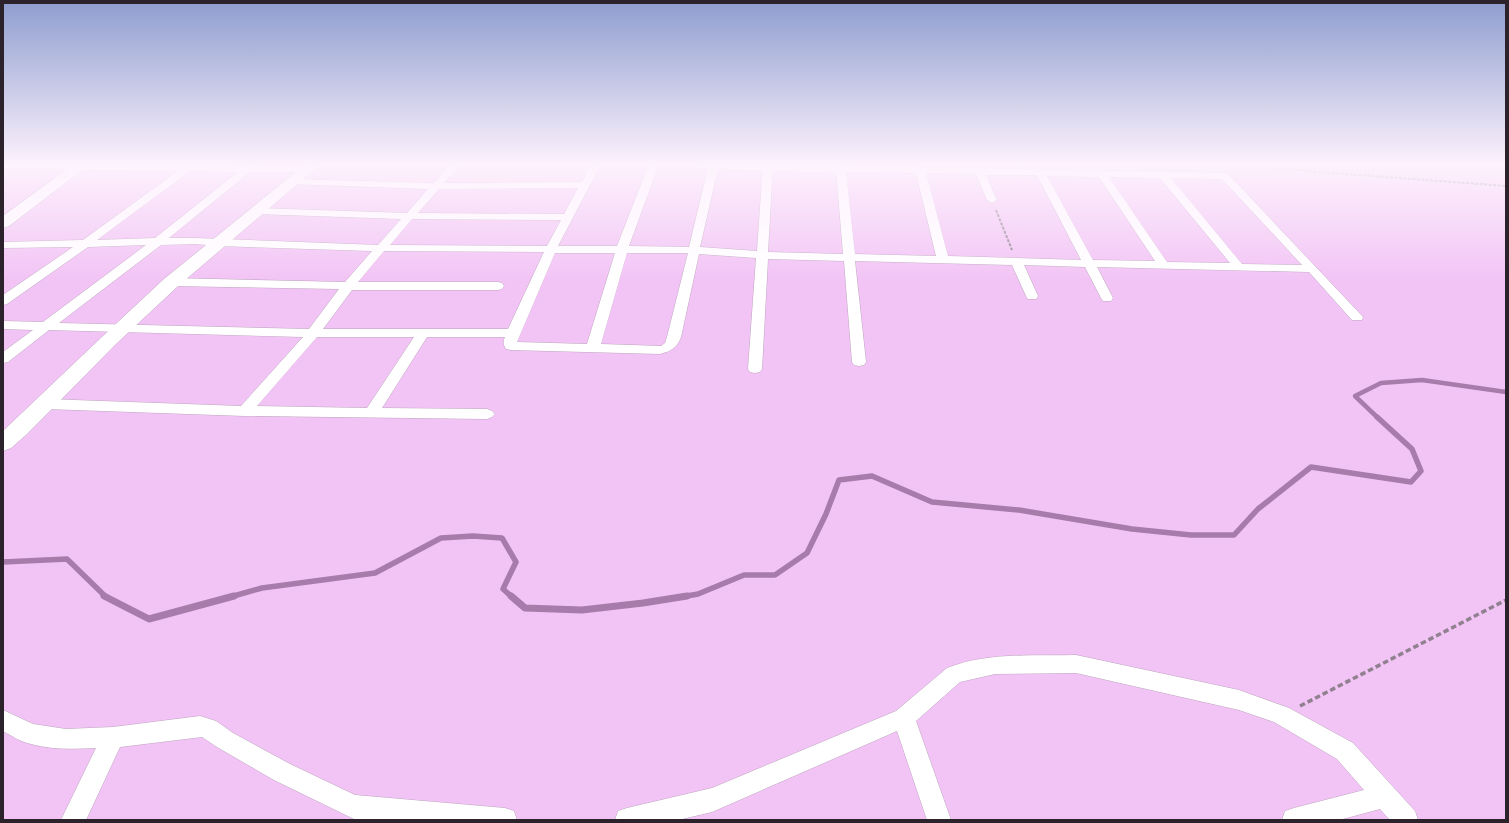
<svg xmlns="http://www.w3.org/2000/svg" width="1509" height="823" font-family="'Sofia Sans Condensed',sans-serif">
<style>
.green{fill:#f2c4f5}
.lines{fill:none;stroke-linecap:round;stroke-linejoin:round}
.stream-far2{stroke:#a77baa;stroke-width:4.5}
.stream-far1{stroke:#a77baa;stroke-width:5.5}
.stream{stroke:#a77baa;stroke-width:7}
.street-casing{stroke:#bda6be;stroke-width:1}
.secondary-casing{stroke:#bda6be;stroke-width:1}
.path-far1{stroke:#908090;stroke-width:2;stroke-dasharray:3 1.5;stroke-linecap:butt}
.path{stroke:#908090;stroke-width:3.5;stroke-dasharray:5.5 3;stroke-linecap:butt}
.street{fill:#fff;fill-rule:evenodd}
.secondary{fill:#fff;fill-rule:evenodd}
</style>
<rect width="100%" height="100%" fill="#fae2fb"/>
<path class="green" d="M 3,164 L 1506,164 L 1506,820 L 3,820 Z"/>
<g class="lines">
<path class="stream-far2" d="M 1378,418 L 1355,396 L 1381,383 L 1422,380 L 1506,392"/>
<path class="stream-far1" d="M 3,562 L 67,559 L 106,597
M 230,597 L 262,588 L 375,573 L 441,538 L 473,536 L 502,538 L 516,562 L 503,589 L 512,597
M 681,597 L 698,594 L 744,575 L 775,575 L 807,553 L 826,514 L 839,480 L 872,476 L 932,502 L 1019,510 L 1132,529 L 1191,535 L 1234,535 L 1258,509 L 1311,467 L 1411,482 L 1421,471 L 1412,449 L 1377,417"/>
<path class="stream" d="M 104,596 L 149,619 L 234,596
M 511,596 L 525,608 L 582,610 L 643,603 L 687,596"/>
<defs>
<path id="street" d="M 3,164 L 189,164 L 245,166 L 248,164 L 259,164 L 257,166 L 305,167 L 310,170 L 308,172 L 250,172 L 169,238 L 195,238 L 378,245 L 401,219 L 256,214 L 251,211 L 256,208 L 407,213 L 428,189 L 288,184 L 286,182 L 288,180 L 291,179 L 434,183 L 451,164 L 461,164 L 444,183 L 582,182 L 591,164 L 601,164 L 558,246 L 617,246 L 649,164 L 659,164 L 629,246 L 689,247 L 709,164 L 719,164 L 700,247 L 757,251 L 763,164 L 773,164 L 768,252 L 843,254 L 836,169 L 841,166 L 1225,173 L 1228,174 L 1363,317 L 1362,320 L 1352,320 L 1309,272 L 1097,267 L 1113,298 L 1111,301 L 1103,301 L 1101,298 L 1085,267 L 1024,265 L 1038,296 L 1036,299 L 1028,299 L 1026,296 L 1012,265 L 855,261 L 866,362 L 864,365 L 859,366 L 854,365 L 852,362 L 844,261 L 768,259 L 762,369 L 760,372 L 755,373 L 750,372 L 748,369 L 756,258 L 699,254 L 681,337 C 677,348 671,351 660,354 L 511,350 L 506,349 C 503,344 503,342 505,337 L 427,337 L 382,408 L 487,409 L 492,411 L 495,414 L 492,417 L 487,419 L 245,416 L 46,409 L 41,407 L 39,404 L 41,401 L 46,399 L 241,406 L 303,337 L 49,330 L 8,362 L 3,363 L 3,352 L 33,330 L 3,329 L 3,321 L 43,322 L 146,245 L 88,247 L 7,304 L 3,305 L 3,295 L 73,247 L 3,248 L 3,242 L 83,240 L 178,171 L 3,168 ZM 190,171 L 238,172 L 155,238 L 97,240 ZM 846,172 L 916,173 L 936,256 L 855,254 ZM 926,173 L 976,174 L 987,200 L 992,203 L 997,200 L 986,175 L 1037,175 L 1081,260 L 948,256 ZM 1047,176 L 1099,177 L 1155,261 L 1093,260 ZM 1109,177 L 1160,178 L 1230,263 L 1167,262 ZM 1171,178 L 1222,179 L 1302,265 L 1242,264 ZM 578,188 L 564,214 L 418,213 L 439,189 ZM 412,219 L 561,220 L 547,246 L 390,245 ZM 195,244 L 218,246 L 372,251 L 345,282 L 171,278 L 167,279 L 165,282 L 167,285 L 171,286 L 339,289 L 309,329 L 59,323 L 161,245 ZM 384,251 L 544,252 L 508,329 L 323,329 L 352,290 L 498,290 L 502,289 L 504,286 L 502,283 L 498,282 L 358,282 ZM 555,253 L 615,253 L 587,344 L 517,342 ZM 627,253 L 688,253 L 667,337 L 665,343 L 661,346 L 601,344 ZM 317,337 L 414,337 L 367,408 L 257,406 Z
M 1076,655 L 1239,690 L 1289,708 L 1353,743 L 1415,811 L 1418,820 L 1390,820 L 1380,809 L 1339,820 L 1282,820 L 1285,811 L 1294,808 L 1364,790 L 1337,759 L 1274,722 L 1239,710 L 1076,673 L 995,674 L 960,682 L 916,721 L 951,820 L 927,820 L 897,731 L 712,812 L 678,820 L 615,820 L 618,811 L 627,808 L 712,788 L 896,711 L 947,668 C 988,652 1033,656 1076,655 Z
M 3,710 L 33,724 L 66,729 L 113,727 L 200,716 L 216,721 L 233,733 L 290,764 L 355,795 L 505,808 L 514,811 L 517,820 L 354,819 L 274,780 L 217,747 L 202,737 L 120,747 L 86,820 L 61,820 L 96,748 C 74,749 52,750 31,744 C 21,742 12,736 3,731 Z"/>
<path id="secondary" d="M 74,164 L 90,164 L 9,226 L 3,228 L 3,216 Z
M 306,164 L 321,164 L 177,287 L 116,344 L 27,434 L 11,448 L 3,451 L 3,431 L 103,336 L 164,279 Z
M 693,164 L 847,164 L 848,169 L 846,172 L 841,173 L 700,168 L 695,167 Z"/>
</defs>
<use href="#street" class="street-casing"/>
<use href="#secondary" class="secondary-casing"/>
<path class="path-far1" d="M 1242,164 L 1306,171 L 1506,186
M 996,210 L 1012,250"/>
<path class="path" d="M 1300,706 L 1506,600"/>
<use href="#street" class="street"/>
<use href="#secondary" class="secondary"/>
</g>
<linearGradient id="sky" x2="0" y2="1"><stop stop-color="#8e9dcf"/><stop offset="0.59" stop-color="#fdf2fd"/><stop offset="1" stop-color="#fdf2fd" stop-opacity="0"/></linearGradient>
<rect width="1509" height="279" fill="url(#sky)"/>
<rect width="1509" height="823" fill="none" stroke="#2b222b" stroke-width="8"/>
</svg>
